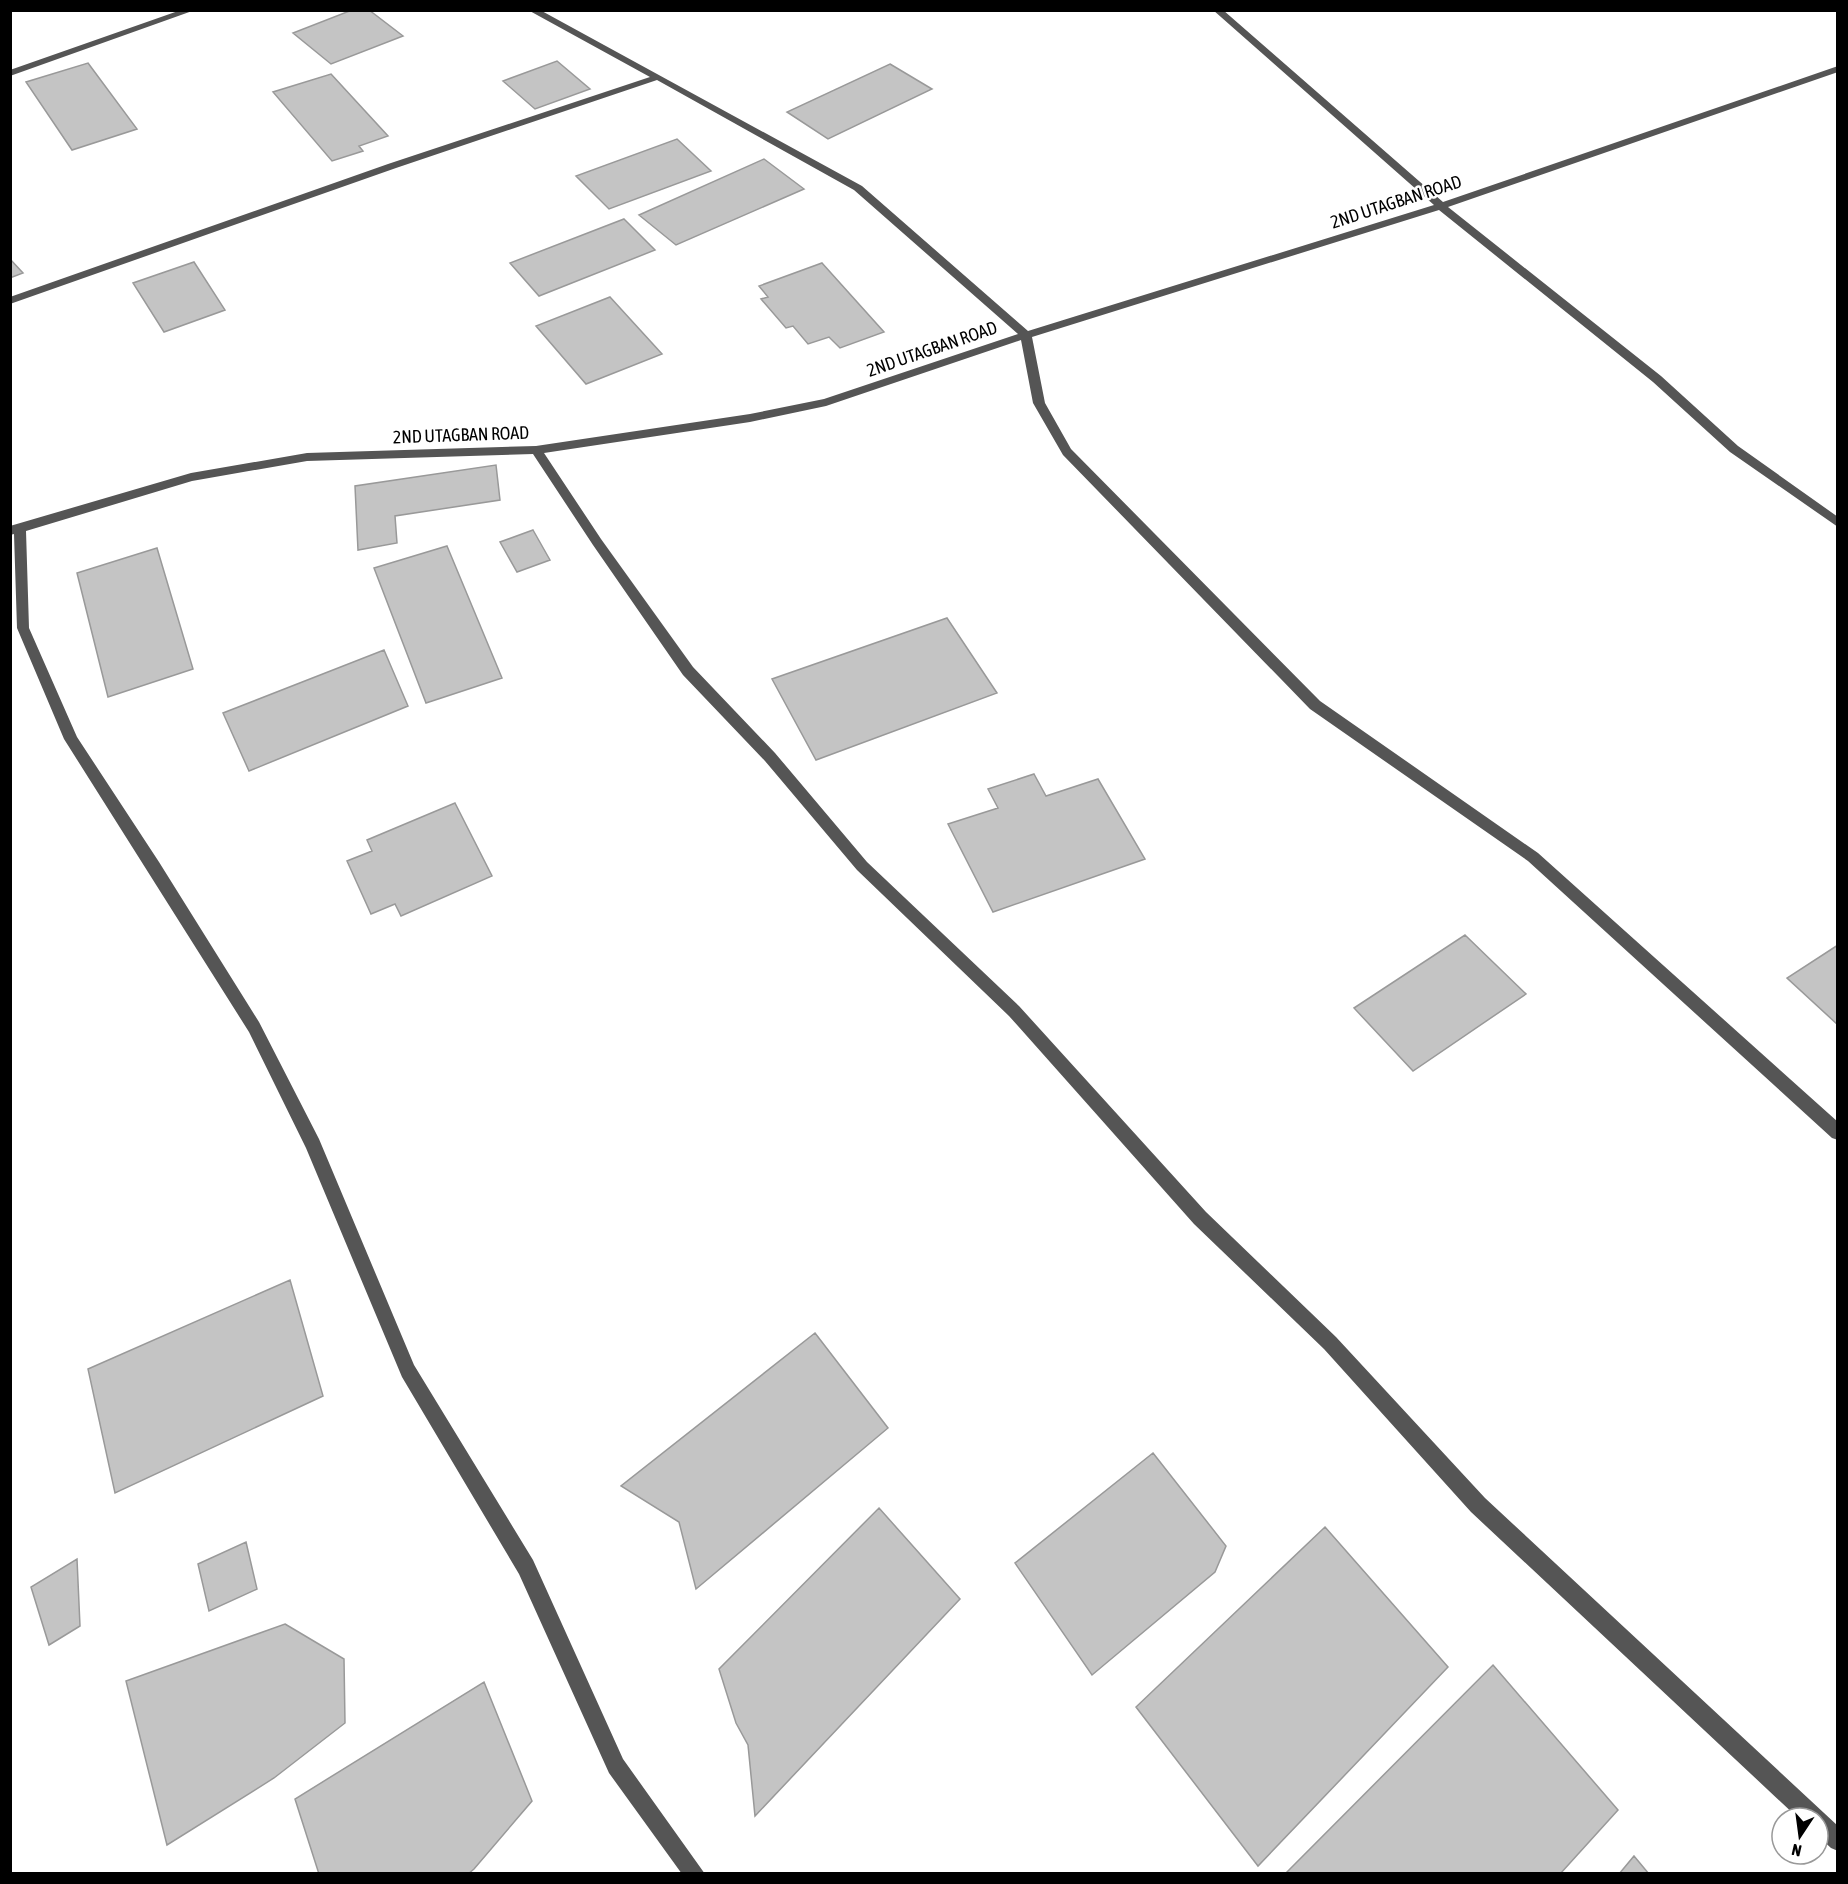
<svg xmlns="http://www.w3.org/2000/svg" width="1848" height="1884" font-family="'Asap Condensed',sans-serif">
<style>
.building{fill:#c4c4c4;stroke:#999;stroke-width:1.5}
.lines{fill:none;stroke-linecap:round;stroke-linejoin:round}
.minor{fill:#555;fill-rule:evenodd}
.labels{text-anchor:middle;stroke-width:5;stroke-linejoin:round;paint-order:stroke}
.far-street-label{font-size:18px;fill:#000;stroke:#fff}
</style>
<rect width="100%" height="100%" fill="#fff"/>
<path class="building" d="M 352,10 L 369,10 L 403,36 L 331,64 L 293,33 Z
M 557,61 L 590,89 L 535,109 L 503,81 Z
M 88,63 L 137,129 L 72,150 L 26,82 Z
M 890,64 L 932,89 L 828,139 L 787,112 Z
M 331,74 L 388,136 L 359,146 L 363,151 L 332,161 L 273,92 Z
M 677,139 L 711,171 L 609,209 L 576,176 Z
M 764,159 L 804,189 L 676,245 L 639,215 Z
M 624,219 L 655,250 L 539,296 L 510,263 Z
M 10,259 L 23,273 L 10,278 Z
M 194,262 L 225,310 L 164,332 L 133,283 Z
M 822,263 L 884,332 L 840,348 L 829,337 L 808,344 L 793,326 L 786,328 L 761,299 L 768,297 L 759,286 Z
M 610,297 L 662,354 L 586,384 L 536,326 Z
M 496,465 L 500,500 L 395,516 L 397,543 L 358,550 L 355,486 Z
M 533,530 L 550,560 L 517,572 L 500,542 Z
M 447,546 L 502,678 L 426,703 L 374,568 Z
M 157,548 L 193,669 L 108,697 L 77,573 Z
M 947,618 L 997,693 L 816,760 L 772,679 Z
M 384,650 L 408,706 L 249,771 L 223,713 Z
M 1034,774 L 1046,796 L 1098,779 L 1145,859 L 993,912 L 948,824 L 998,808 L 988,789 Z
M 455,803 L 492,876 L 401,916 L 395,904 L 371,914 L 347,861 L 372,851 L 367,840 Z
M 1465,935 L 1526,994 L 1413,1071 L 1354,1008 Z
M 1838,945 L 1838,1025 L 1787,978 Z
M 290,1280 L 323,1396 L 115,1493 L 88,1369 Z
M 815,1333 L 888,1428 L 696,1589 L 679,1522 L 621,1486 Z
M 1153,1453 L 1226,1546 L 1215,1572 L 1092,1675 L 1015,1563 Z
M 879,1508 L 960,1599 L 755,1816 L 748,1745 L 736,1723 L 719,1669 Z
M 1325,1527 L 1448,1667 L 1258,1866 L 1136,1707 Z
M 246,1542 L 257,1589 L 209,1611 L 198,1564 Z
M 77,1559 L 80,1626 L 49,1645 L 31,1587 Z
M 285,1624 L 344,1659 L 345,1723 L 274,1778 L 167,1845 L 126,1681 Z
M 1493,1665 L 1618,1810 L 1560,1874 L 1285,1874 Z
M 484,1682 L 532,1801 L 474,1869 L 468,1874 L 319,1874 L 295,1799 Z
M 1634,1856 L 1649,1874 L 1619,1874 Z"/>
<g class="lines">
<path class="minor" d="M 181,10 L 195,10 L 10,76 L 10,70 Z
M 528,10 L 540,10 L 862,186 L 1028,331 L 1434,205 L 1213,10 L 1223,10 L 1443,202 L 1838,66 L 1838,72 L 1448,207 L 1661,376 L 1738,446 L 1838,517 L 1838,527 L 1730,452 L 1653,382 L 1439,210 L 1032,337 L 1045,403 L 1071,449 L 1320,701 L 1538,853 L 1838,1122 L 1838,1140 L 1832,1138 L 1528,861 L 1310,709 L 1063,455 L 1033,403 L 1021,340 L 826,406 L 750,422 L 544,453 L 601,539 L 693,667 L 775,753 L 867,862 L 1019,1006 L 1206,1212 L 1336,1337 L 1485,1498 L 1838,1826 L 1838,1851 L 1831,1848 L 1818,1836 L 1818,1818 L 1798,1818 L 1471,1512 L 1324,1349 L 1194,1224 L 1009,1016 L 857,870 L 765,761 L 683,675 L 593,545 L 533,454 L 307,461 L 192,481 L 26,531 L 29,628 L 77,737 L 159,862 L 259,1022 L 319,1139 L 414,1365 L 533,1560 L 623,1759 L 705,1874 L 682,1874 L 609,1773 L 519,1574 L 402,1377 L 306,1148 L 249,1032 L 64,739 L 17,628 L 14,534 L 10,535 L 10,526 L 191,473 L 307,453 L 536,446 L 750,414 L 824,399 L 1018,334 L 854,190 L 657,80 L 396,168 L 10,304 L 10,297 L 388,164 L 650,77 Z"/>
</g>
<g class="labels">
<g class="far-street-label">
<text transform="translate(1396 202) rotate(-18)" y="6">2ND UTAGBAN ROAD</text>
<text transform="translate(932 349) rotate(-19)" y="6">2ND UTAGBAN ROAD</text>
<text transform="translate(461 435) rotate(-2)" y="6">2ND UTAGBAN ROAD</text>
</g>
</g>
<rect width="1848" height="1884" fill="none" stroke="#000000" stroke-width="24"/>
<g transform="translate(1800 1836) rotate(193)"><circle r="28" fill="#ffffff" stroke="#999999" stroke-width="1.5"/>
<path d="M0-4.5L10 22L0 15L-10 22Z" fill="#000000"/>
<text y="-9" font-size="16" font-weight="bold" text-anchor="middle" fill="#000000">N</text>
</g>
</svg>
